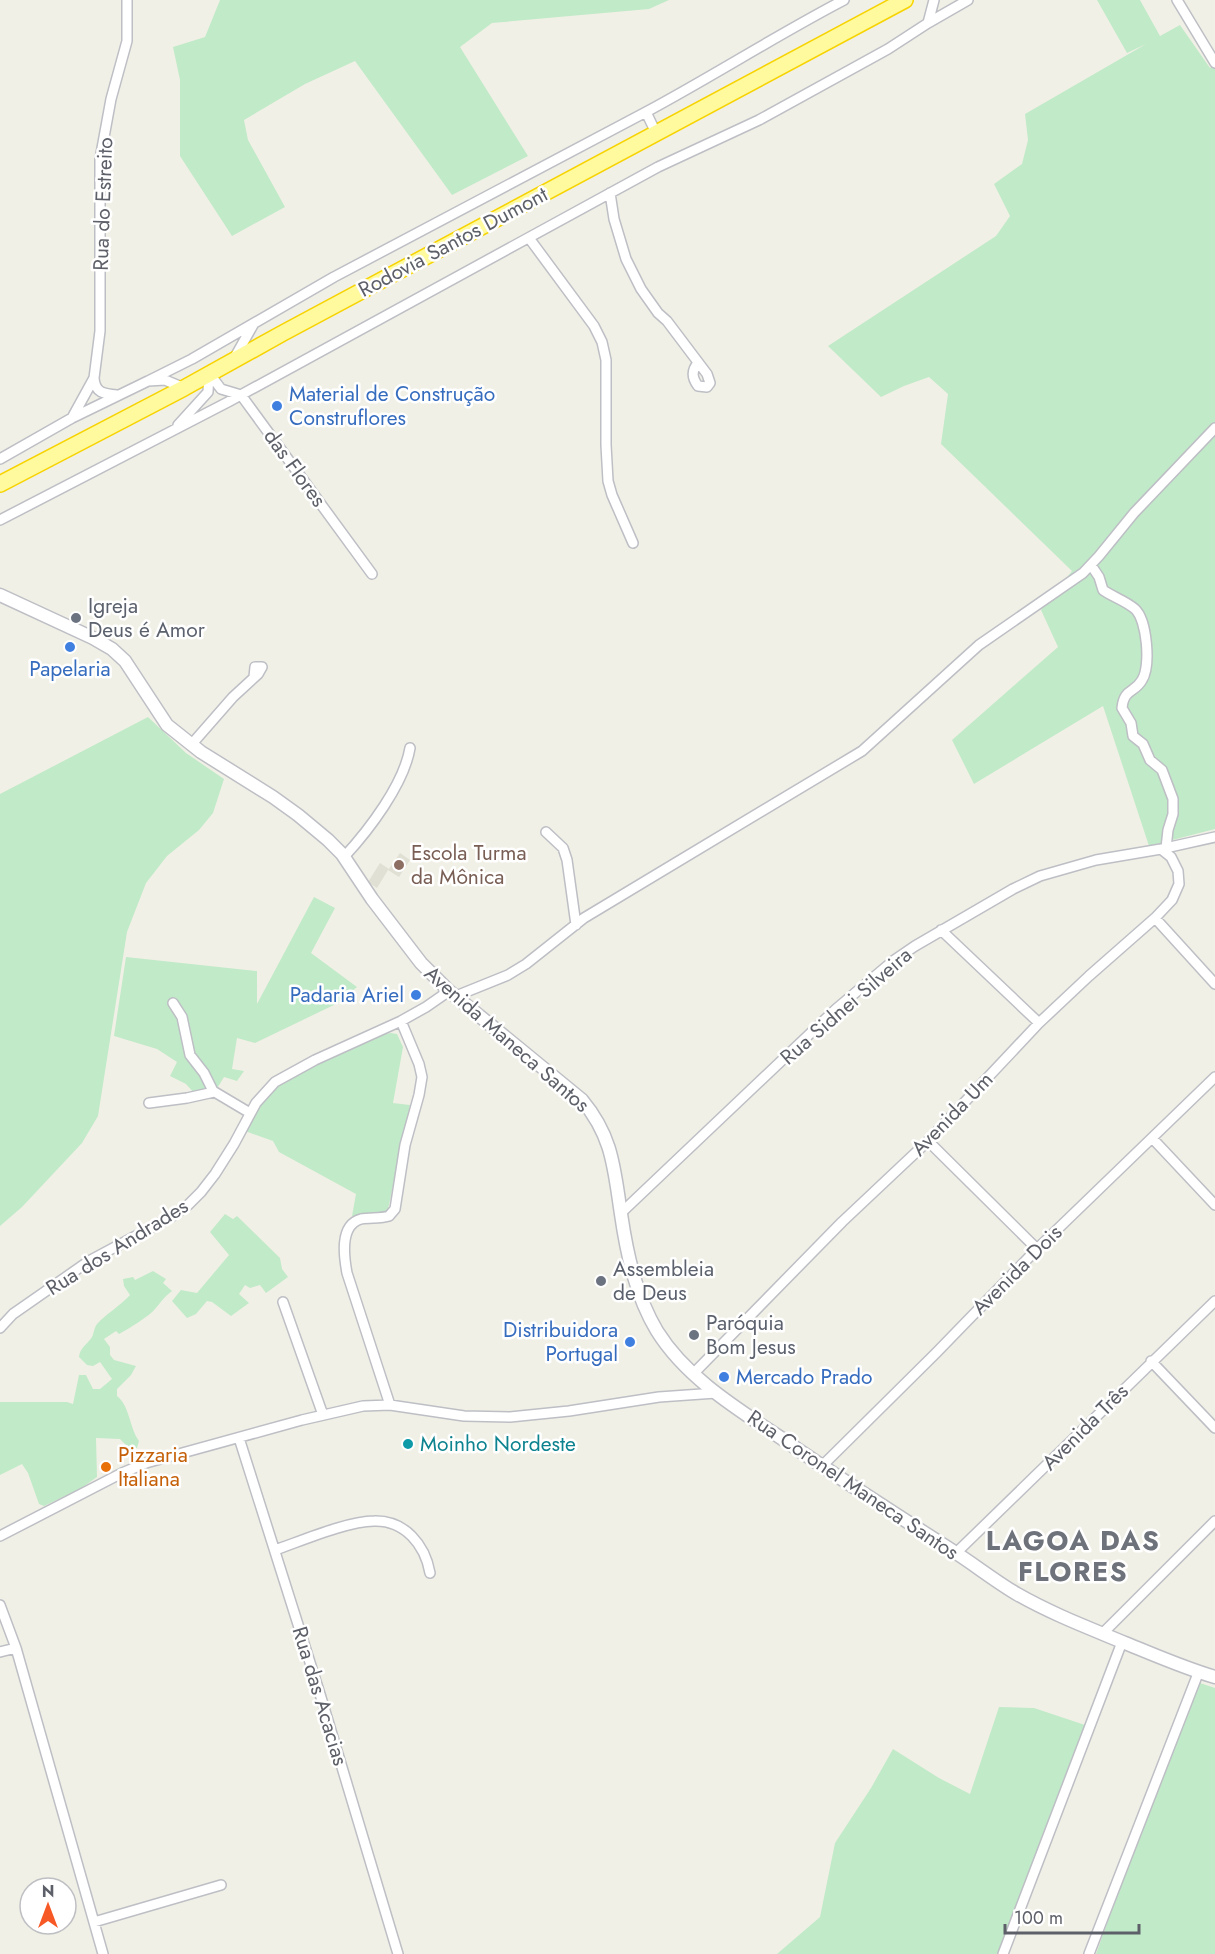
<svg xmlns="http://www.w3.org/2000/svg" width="1215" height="1954" font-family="Jost,sans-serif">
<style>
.education{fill:#e1e0d5}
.green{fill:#c1eac8}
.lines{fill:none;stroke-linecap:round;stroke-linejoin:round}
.minor-casing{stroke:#bdbfc5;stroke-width:12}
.tertiary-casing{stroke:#bdbfc5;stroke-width:15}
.trunk-casing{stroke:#f7d300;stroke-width:18}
.minor{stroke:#fff;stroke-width:9}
.tertiary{stroke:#fff;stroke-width:12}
.trunk{stroke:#fffa9e;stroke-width:15}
.shop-dot{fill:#3f7fe0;stroke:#fff;stroke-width:2}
.worship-dot{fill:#6b7280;stroke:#fff;stroke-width:2}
.education-dot{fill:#8d6e63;stroke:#fff;stroke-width:2}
.culture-dot{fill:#0f9aa8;stroke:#fff;stroke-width:2}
.food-dot{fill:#e8710a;stroke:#fff;stroke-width:2}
.labels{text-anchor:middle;stroke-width:5;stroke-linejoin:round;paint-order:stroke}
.street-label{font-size:21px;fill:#5d6068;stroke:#fff}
.shop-label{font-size:21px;fill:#366cbe;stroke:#fff;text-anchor:start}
.worship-label{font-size:21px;fill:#5b616d;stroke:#fff;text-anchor:start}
.education-label{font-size:21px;fill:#785e54;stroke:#fff;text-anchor:start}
.culture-label{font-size:21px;fill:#0d838f;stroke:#fff;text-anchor:start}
.food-label{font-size:21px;fill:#c56008;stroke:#fff;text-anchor:start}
.district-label{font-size:27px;font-weight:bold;letter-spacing:1.5px;fill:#6e727a;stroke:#fff}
</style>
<rect width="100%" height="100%" fill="#f1f0e6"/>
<path class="education" d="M 400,853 L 410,860 L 399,877 L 388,870 L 377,888 L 368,882 L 380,863 L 389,869 Z"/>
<path class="green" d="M 220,0 L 669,0 L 649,9 L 492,23 L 460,47 L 528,156 L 452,195 L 355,61 L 305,84 L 244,120 L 248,140 L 285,207 L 232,236 L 180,156 L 180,80 L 173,47 L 205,37 Z
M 1097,0 L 1140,0 L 1160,36 L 1180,25 L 1210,68 L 1215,64 L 1215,829 L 1149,846 L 1103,706 L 974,784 L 952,740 L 1058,647 L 1041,610 L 1072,571 L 941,444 L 948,394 L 929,377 L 904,386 L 881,397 L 828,346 L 996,236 L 1010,216 L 994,184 L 1022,164 L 1028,140 L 1025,114 L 1146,44 L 1127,53 Z
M 148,717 L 186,753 L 224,779 L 213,813 L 199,830 L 167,856 L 146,883 L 127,932 L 98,1116 L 82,1143 L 22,1207 L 0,1226 L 0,794 Z
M 314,897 L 335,908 L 311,953 L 357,987 L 338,1003 L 255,1043 L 237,1038 L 232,1069 L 244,1071 L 237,1081 L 224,1077 L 215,1092 L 194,1093 L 186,1084 L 170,1076 L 177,1062 L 157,1049 L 114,1036 L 126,957 L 257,971 L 257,1004 Z
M 391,1033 L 397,1034 L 403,1047 L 393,1103 L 410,1105 L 387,1214 L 352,1216 L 356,1194 L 279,1152 L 273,1141 L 245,1131 C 250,1122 255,1111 261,1103 C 285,1071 344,1052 380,1035 Z
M 225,1214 L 233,1219 L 237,1216 L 280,1258 L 282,1269 L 288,1277 L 266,1293 L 260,1285 L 250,1288 L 245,1285 L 239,1294 L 249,1303 L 231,1316 L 212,1302 L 207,1301 L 196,1314 L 187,1318 L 172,1301 L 181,1290 L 197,1293 L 229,1255 L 210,1232 Z
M 153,1271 L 166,1279 L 163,1283 L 172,1291 C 165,1296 161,1302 155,1309 C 148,1317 130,1328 119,1334 L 116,1331 L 104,1339 L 110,1347 L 110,1355 L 114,1360 L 136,1366 L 131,1375 L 117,1389 L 117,1396 C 130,1406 129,1427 139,1441 L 137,1448 L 129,1448 L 120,1439 L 96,1438 L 97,1477 L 80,1489 L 44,1506 L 39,1504 L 28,1473 L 22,1464 L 0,1475 L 0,1402 L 67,1402 L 73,1404 L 79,1375 L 86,1375 L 93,1389 L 100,1389 L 112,1379 L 100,1362 L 93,1366 L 87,1365 L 79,1357 C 80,1347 87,1345 92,1337 C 94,1333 94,1328 97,1324 C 106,1314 120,1306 130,1295 L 124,1286 L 123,1279 L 133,1277 L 135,1280 Z
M 1200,1683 L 1215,1688 L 1215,1954 L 1096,1954 L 1121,1885 Z
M 999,1707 L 1034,1708 L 1085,1725 L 999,1954 L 777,1954 L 820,1917 L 835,1843 L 871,1788 L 893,1749 L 939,1778 L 970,1794 Z"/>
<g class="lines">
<defs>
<path id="minor" d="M 1177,0 L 1215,63
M 928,23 L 968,0
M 656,133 L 646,112 C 713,76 777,35 844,0
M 610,193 L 614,219 L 626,259 L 641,289 L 658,313 L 667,321 L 707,374 L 710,383 L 707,387 L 698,386 C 692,378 691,371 698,363
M 529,238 L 594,326 L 602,342 L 606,360 L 606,445 L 608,481 L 612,495 L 633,543
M 235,357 L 253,325
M 209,373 L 221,389 L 241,395 L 372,574
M 148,381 L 192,359 L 334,277 L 646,112
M 117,395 C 104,394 95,393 94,378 L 100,331 L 100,159 L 111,99 L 127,41 L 127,0
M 72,418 L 94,378
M 178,425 L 208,392 L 209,373
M 0,459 L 72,418 L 148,381 L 165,380 L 184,388
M 0,520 L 228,402 L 658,167 L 759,120 L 888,49 L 928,23 L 934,0
M 1091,565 L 1099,577 L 1103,590 C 1113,597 1126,601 1135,609 C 1147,620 1151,666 1142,680 C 1135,693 1124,688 1122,708 L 1131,723 L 1133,736 L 1143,744 L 1150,760 L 1162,770 L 1173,799 L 1173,814 L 1168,830 L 1166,848
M 191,745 L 233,697 L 258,674 L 262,667 L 255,667 L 254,677
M 546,832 L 563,848 L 567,860 L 576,925
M 344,857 C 369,830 404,784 410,748
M 1155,918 L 1215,984
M 941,930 L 1039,1023
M 456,996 L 508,975 L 526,964 L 584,918 L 862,751 L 979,645 L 1083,573 L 1099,556 L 1134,513 L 1215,428
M 173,1003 L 182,1017 L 190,1055 L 204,1073 L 213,1091 L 250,1113
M 149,1103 L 187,1098 L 214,1092
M 1152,1138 L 1215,1205
M 928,1141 L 1037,1249
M 621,1213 L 836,1009 L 893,961 L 915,946 L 1013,889 L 1040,876 L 1096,860 L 1161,849 L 1215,837
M 283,1302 L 323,1415
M 0,1328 L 13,1314 L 89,1261 L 171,1217 L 188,1205 L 201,1192 L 215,1174 L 234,1144 L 256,1103 L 275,1082 L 315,1060 L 401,1021 L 426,1007 L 449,991
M 1151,1361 L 1215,1428
M 693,1374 L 842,1222 L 928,1141 L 1039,1023 L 1089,976 L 1155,918 L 1172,900 L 1179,884 L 1178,871 L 1171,857 L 1161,849
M 390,1405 L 347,1273 C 344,1257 339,1225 361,1219 C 370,1217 380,1219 389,1216 L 395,1209 L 405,1145 L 419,1095 L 422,1077 L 419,1064 L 401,1021
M 239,1438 L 320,1694 L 398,1954
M 822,1466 L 936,1353 L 1037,1249 L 1215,1077
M 0,1536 L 122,1473 L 146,1463 L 302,1420 L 363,1406 L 390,1405 L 464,1416 L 510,1417 L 569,1411 L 659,1397 L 716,1393
M 275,1550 C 301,1541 348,1521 374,1521 C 405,1520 425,1545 430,1573
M 956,1553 L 1215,1301
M 0,1605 L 16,1648 L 103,1954
M 1102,1634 L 1215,1521
M 0,1652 L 16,1648
M 94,1922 L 221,1885
M 1003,1954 L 1122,1642
M 1089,1954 L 1199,1671"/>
<path id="tertiary" d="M 0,595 L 93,638 L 112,649 L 125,661 L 167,725 L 201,752 L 273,797 L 298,815 L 328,840 L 342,854 L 372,899 L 421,963 L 449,991 L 582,1100 C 613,1137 614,1169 621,1214 C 627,1255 636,1296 657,1331 C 690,1384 750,1416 800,1451 C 850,1485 901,1518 953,1551 C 975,1565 995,1581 1017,1594 C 1052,1614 1089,1628 1125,1643 C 1155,1655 1184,1668 1215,1677"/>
<path id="trunk" d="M 0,484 L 184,388 L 283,333 L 905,0"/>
</defs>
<use href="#minor" class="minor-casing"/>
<use href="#tertiary" class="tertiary-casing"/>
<use href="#trunk" class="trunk-casing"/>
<use href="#minor" class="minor"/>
<use href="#tertiary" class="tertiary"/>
<use href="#trunk" class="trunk"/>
</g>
<g class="shop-dot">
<circle cx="277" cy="406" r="6"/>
<circle cx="70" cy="647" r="6"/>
<circle cx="416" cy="995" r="6"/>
<circle cx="630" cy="1342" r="6"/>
<circle cx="724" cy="1377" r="6"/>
</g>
<g class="worship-dot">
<circle cx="76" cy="618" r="6"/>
<circle cx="601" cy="1281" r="6"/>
<circle cx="694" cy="1335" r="6"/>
</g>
<circle class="education-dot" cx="399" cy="865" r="6"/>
<circle class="culture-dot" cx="408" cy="1444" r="6"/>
<circle class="food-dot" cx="106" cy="1467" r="6"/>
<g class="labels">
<g class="street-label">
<text transform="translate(103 204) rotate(-88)" y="7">Rua do Estreito</text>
<text transform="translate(453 242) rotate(-28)" y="7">Rodovia Santos Dumont</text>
<text transform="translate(295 468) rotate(54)" y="7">das Flores</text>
<text transform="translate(846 1006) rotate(-41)" y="7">Rua Sidnei Silveira</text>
<text transform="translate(507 1039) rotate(41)" y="7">Avenida Maneca Santos</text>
<text transform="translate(952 1114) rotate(-46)" y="7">Avenida Um</text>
<text transform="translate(117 1247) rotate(-32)" y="7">Rua dos Andrades</text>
<text transform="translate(1017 1270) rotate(-45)" y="7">Avenida Dois</text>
<text transform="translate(1085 1427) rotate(-45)" y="7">Avenida Três</text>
<text transform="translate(853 1485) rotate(34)" y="7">Rua Coronel Maneca Santos</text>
<text transform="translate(320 1696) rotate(73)" y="7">Rua das Acacias</text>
</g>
<g class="shop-label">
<text x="289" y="401">Material de Construção<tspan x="289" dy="24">Construflores</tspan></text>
<text x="70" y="676" text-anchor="middle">Papelaria</text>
<text x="404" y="1002" text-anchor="end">Padaria Ariel</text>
<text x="618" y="1337" text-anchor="end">Distribuidora<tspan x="618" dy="24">Portugal</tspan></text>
<text x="736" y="1384">Mercado Prado</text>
</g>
<g class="worship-label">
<text x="88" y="613">Igreja<tspan x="88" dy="24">Deus é Amor</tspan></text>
<text x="613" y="1276">Assembleia<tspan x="613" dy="24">de Deus</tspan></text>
<text x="706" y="1330">Paróquia<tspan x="706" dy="24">Bom Jesus</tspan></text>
</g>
<g class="education-label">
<text x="411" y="860">Escola Turma<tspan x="411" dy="24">da Mônica</tspan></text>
</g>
<g class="culture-label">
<text x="420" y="1451">Moinho Nordeste</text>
</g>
<g class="food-label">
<text x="118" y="1462">Pizzaria<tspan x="118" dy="24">Italiana</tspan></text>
</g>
<g class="district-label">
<text x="1073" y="1550">LAGOA DAS<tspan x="1073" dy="31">FLORES</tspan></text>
</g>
</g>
<g transform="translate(48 1906)"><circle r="28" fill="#ffffff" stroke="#bebfc3" stroke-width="1.5"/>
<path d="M0-4.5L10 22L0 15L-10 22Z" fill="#f75926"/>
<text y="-9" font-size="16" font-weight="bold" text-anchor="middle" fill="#5d6068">N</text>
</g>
<path d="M1005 1924v9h134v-9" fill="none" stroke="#5d6068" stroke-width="3"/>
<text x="1014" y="1924" font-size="18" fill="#5d6068" stroke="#ffffff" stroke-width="4.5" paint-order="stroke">100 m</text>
</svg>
